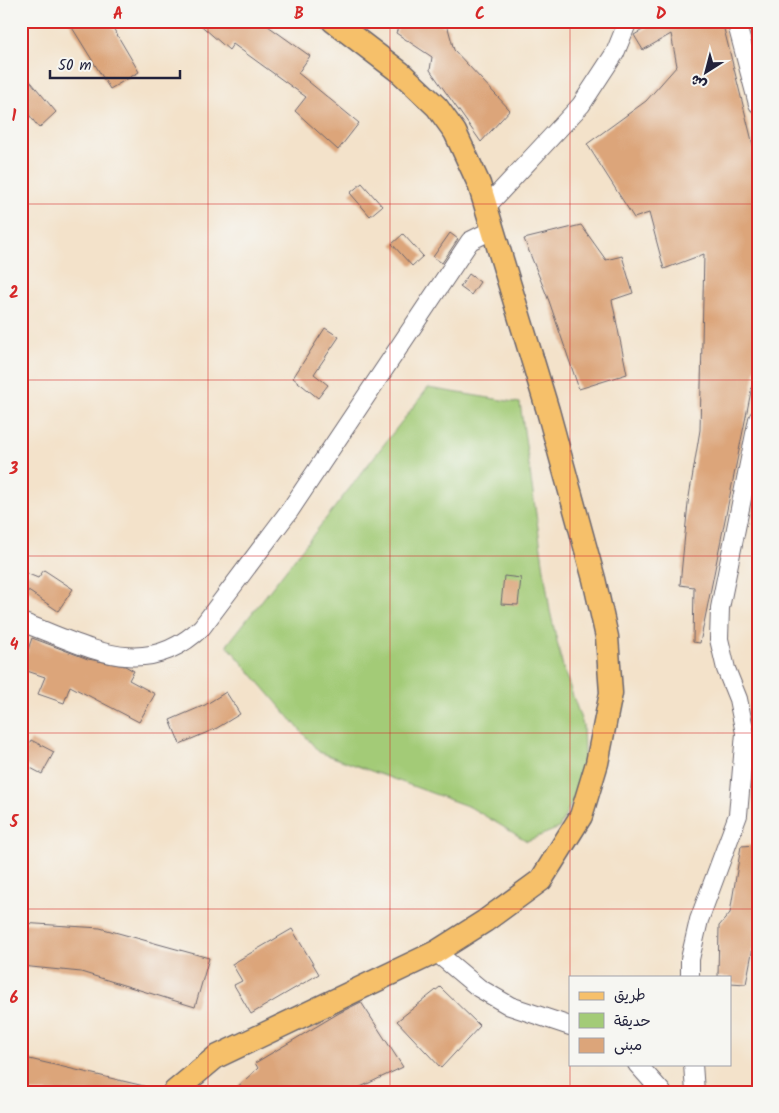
<svg xmlns="http://www.w3.org/2000/svg" width="779" height="1113" font-family="Kalam,'Playpen Sans Arabic',sans-serif">
<style>
.green{fill:#a3cb77;stroke:#627659}
.building{fill:#dca57a}
.lines{fill:none;stroke-linecap:round;stroke-linejoin:round}
.minor-casing{stroke:#6b656d;stroke-width:20}
.major-casing{stroke:#6b656d;stroke-width:25}
.minor{stroke:#fff;stroke-width:18}
.major{stroke:#f6c06b;stroke-width:22}
.grid{fill:none;stroke:#d62828;stroke-width:1;stroke-opacity:0.55}
.neatline{fill:none;stroke:#d62828;stroke-width:2}
.grid-label{font-size:16px;text-anchor:middle;font-weight:bold;fill:#d62828}
</style>
<rect width="100%" height="100%" fill="#f6f6f2"/>
<filter id="ink" filterUnits="userSpaceOnUse"><feTurbulence type="fractalNoise" baseFrequency=".02" numOctaves="2"/><feDisplacementMap in="SourceGraphic" scale="10" xChannelSelector="R" yChannelSelector="G"/><feConvolveMatrix kernelMatrix="1 2 1 2 8 2 1 2 1" color-interpolation-filters="sRGB"/></filter>
<filter id="wash" filterUnits="userSpaceOnUse"><feTurbulence type="fractalNoise" baseFrequency=".0096" numOctaves="4" result="noise"/><feDisplacementMap in="SourceGraphic" scale="20" xChannelSelector="R" yChannelSelector="G"/><feGaussianBlur stdDeviation="1.12" result="paint"/><feColorMatrix in="noise" values="0 0 0 0 0 0 0 0 0 0 0 0 0 0 0 0 0 1.4 0 .05"/><feComposite in="paint" operator="in"/></filter>
<g filter="url(#wash)">
<rect width="100%" height="100%" fill="#f3e2ca"/>
<path class="green" d="M 428,388 L 520,403 L 550,611 L 563,667 L 583,725 L 585,777 L 559,828 L 527,841 L 470,807 L 319,752 L 227,645 Z"/>
<g id="blocks">
<path class="building" d="M 68,21 L 109,21 L 139,72 L 110,89 Z
M 196,21 L 261,21 L 310,56 L 298,73 L 359,123 L 338,150 L 295,111 L 306,97 L 233,44 L 229,50 Z
M 401,21 L 435,21 L 448,28 L 454,50 L 510,110 L 481,142 L 430,70 L 432,57 L 396,33 Z
M 658,21 L 722,21 L 758,165 L 758,357 L 700,643 L 693,642 L 694,587 L 680,585 L 688,503 L 700,430 L 704,254 L 664,269 L 649,213 L 634,218 L 587,144 L 646,101 L 677,66 L 671,34 L 643,50 L 634,35 Z
M 21,70 L 56,112 L 39,128 L 21,104 Z
M 362,183 L 382,206 L 370,216 L 350,193 Z
M 581,225 L 606,260 L 622,256 L 633,293 L 612,300 L 627,374 L 579,389 L 549,301 L 524,239 Z
M 450,233 L 458,239 L 442,263 L 433,257 Z
M 403,234 L 423,256 L 412,266 L 392,244 Z
M 469,274 L 480,282 L 471,295 L 460,287 Z
M 325,328 L 339,337 L 314,374 L 328,385 L 318,398 L 293,378 Z
M 44,570 L 73,589 L 58,611 L 21,586 L 21,571 L 38,578 Z
M 504,576 L 521,578 L 518,605 L 501,604 Z
M 32,638 L 88,659 L 125,666 L 134,671 L 129,680 L 155,694 L 139,722 L 70,686 L 64,703 L 38,694 L 45,677 L 21,669 Z
M 226,692 L 240,714 L 217,728 L 180,744 L 170,720 L 205,705 Z
M 31,740 L 54,752 L 42,774 L 21,763 L 21,758 Z
M 758,845 L 758,921 L 746,984 L 730,983 L 730,977 L 718,977 L 719,926 L 730,913 L 741,846 Z
M 21,923 L 100,928 L 209,958 L 195,1007 L 81,972 L 21,966 Z
M 292,929 L 319,974 L 251,1014 L 234,985 L 242,981 L 232,964 Z
M 440,987 L 480,1026 L 441,1068 L 397,1021 Z
M 361,1002 L 403,1067 L 350,1092 L 232,1092 L 258,1068 L 255,1063 L 339,1013 Z
M 21,1057 L 144,1086 L 144,1092 L 21,1092 Z"/>
</g>
</g>
<g filter="url(#ink)">
<use href="#blocks" fill-opacity="0" stroke="#6b656d" stroke-width="1"/>
<g class="lines">
<defs>
<path id="minor" d="M 736,21 L 758,104
M 486,207 L 581,105 L 615,53 L 628,21
M 21,622 C 86,645 143,684 202,627 L 290,510 L 470,241 L 494,229
M 436,952 L 479,988 L 510,1006 L 570,1026
M 690,977 L 690,959 L 699,920 L 738,815 L 745,733 L 738,699 L 726,669 L 719,639 L 720,608 L 758,419
M 637,1064 L 662,1092
M 693,1064 L 695,1092"/>
<path id="major" d="M 174,1092 L 216,1057 L 436,952 L 485,921 L 541,880 L 581,816 L 597,763 L 611,693 L 607,637 L 594,579 L 548,411 L 479,184 L 455,132 L 437,107 L 401,73 L 333,21"/>
</defs>
<use href="#minor" class="minor-casing"/>
<use href="#major" class="major-casing"/>
<use href="#minor" class="minor"/>
<use href="#major" class="major"/>
</g>
</g>
<path class="grid" d="M 208,21 L 208,1092M 390,21 L 390,1092M 570,21 L 570,977M 21,204 L 758,204M 21,380 L 758,380M 21,556 L 758,556M 21,733 L 758,733M 21,909 L 758,909M 570,1064 L 570,1092"/>
<rect width="779" height="1113" fill="none" stroke="#f6f6f2" stroke-width="55"/>
<rect x="569" y="976" width="162" height="90" fill="#f6f6f2" stroke="#a1a1a9"/>
<rect x="579" y="992" width="25" height="8" fill="#f6c06b" stroke="#a1a1a9"/>
<text x="614" y="1000" font-size="15" fill="#22223b">طريق</text>
<rect x="579" y="1013" width="25" height="15" fill="#a3cb77" stroke="#a1a1a9"/>
<text x="614" y="1026" font-size="15" fill="#22223b">حديقة</text>
<rect x="579" y="1038" width="25" height="15" fill="#dca57a" stroke="#a1a1a9"/>
<text x="614" y="1050" font-size="15" fill="#22223b">مبنى</text>
<g transform="translate(706 72) rotate(216)" stroke="#f6f6f2" stroke-width="4" paint-order="stroke">
<path d="M0-4L9 19L0 12L-9 19Z" fill="#22223b"/>
<text y="-8" font-size="14" font-weight="bold" text-anchor="middle" fill="#22223b">ش</text>
</g>
<path d="M50 70v8h130v-8" fill="none" stroke="#22223b" stroke-width="2.5"/>
<text x="58" y="70" font-size="15" fill="#22223b" stroke="#f6f6f2" stroke-width="4" paint-order="stroke">50 m</text>
<rect x="28" y="28" width="724" height="1058" class="neatline"/>
<g class="grid-label">
<text x="118" y="19">A</text>
<text x="299" y="19">B</text>
<text x="480" y="19">C</text>
<text x="661" y="19">D</text>
<text x="14" y="121">1</text>
<text x="14" y="298">2</text>
<text x="14" y="474">3</text>
<text x="14" y="650">4</text>
<text x="14" y="827">5</text>
<text x="14" y="1003">6</text>
</g>
</svg>
